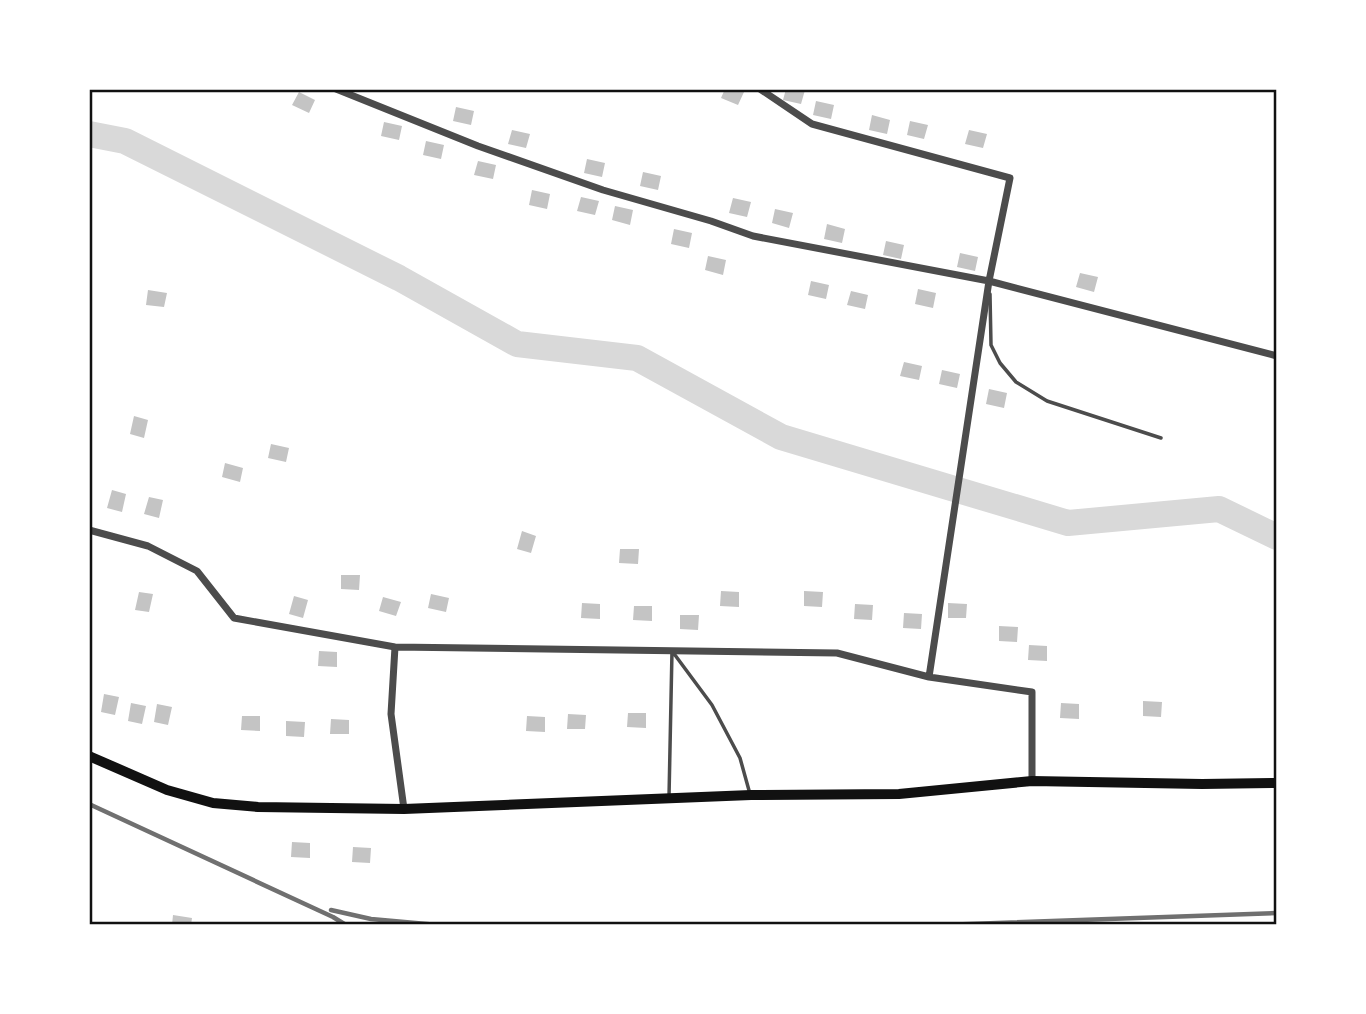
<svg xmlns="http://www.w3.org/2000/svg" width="1366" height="1014" font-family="Manrope,sans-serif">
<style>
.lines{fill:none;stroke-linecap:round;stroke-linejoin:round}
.river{stroke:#d9d9d9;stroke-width:26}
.building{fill:#c4c4c4}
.service{stroke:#4c4c4c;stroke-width:3.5}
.minor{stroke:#4c4c4c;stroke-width:7}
.secondary{stroke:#111;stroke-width:10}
.rail{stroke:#707070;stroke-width:4.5}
.neatline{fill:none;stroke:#111;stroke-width:2.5}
</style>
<rect width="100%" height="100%" fill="#fff"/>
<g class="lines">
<path class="river" d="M 89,134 L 125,141 L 399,278 L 517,344 L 637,358 L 781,437 L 1068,523 L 1219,509 L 1277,537"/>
</g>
<path class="building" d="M 725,89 L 738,89 L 744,92 L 738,105 L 721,98 Z
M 786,89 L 805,90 L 801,104 L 783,100 Z
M 299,92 L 315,100 L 309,113 L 292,105 Z
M 816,101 L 834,105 L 831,119 L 813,115 Z
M 456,107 L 474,111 L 471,125 L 453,121 Z
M 872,115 L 890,120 L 887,134 L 869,130 Z
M 910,121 L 928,125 L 924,139 L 907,135 Z
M 384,122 L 402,126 L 399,140 L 381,136 Z
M 512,130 L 530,134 L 526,148 L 508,144 Z
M 969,130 L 987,134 L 983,148 L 965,144 Z
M 426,141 L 444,145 L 441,159 L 423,155 Z
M 587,159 L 605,163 L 602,177 L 584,173 Z
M 478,161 L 496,165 L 493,179 L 474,175 Z
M 643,172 L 661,176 L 658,190 L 640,186 Z
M 532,190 L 550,194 L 547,209 L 529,205 Z
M 581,197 L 599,201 L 595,215 L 577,211 Z
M 733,198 L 751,202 L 747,217 L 729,213 Z
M 615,206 L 633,210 L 630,225 L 612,220 Z
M 775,209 L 793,213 L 789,228 L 772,223 Z
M 827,224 L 845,229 L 842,243 L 824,239 Z
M 674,229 L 692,233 L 689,248 L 671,244 Z
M 886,241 L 904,245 L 901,259 L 883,255 Z
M 960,253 L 978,257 L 975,271 L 957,267 Z
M 708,256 L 726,260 L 723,275 L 705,270 Z
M 1080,273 L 1098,277 L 1094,292 L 1076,287 Z
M 811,281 L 829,285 L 826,299 L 808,295 Z
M 918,289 L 936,293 L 933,308 L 915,304 Z
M 148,290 L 167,293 L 164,307 L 146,305 Z
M 851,291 L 868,295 L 865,309 L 847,305 Z
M 904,362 L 922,366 L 919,380 L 900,376 Z
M 942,370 L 960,374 L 957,388 L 939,384 Z
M 989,389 L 1007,393 L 1004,408 L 986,404 Z
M 134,416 L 148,420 L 144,438 L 130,434 Z
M 271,444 L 289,448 L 286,462 L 268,458 Z
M 225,463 L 243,468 L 240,482 L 222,477 Z
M 112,490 L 126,494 L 122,512 L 107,508 Z
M 149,497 L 163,500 L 159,518 L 144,514 Z
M 522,531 L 536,536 L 531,553 L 517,549 Z
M 620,549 L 639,549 L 638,564 L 619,563 Z
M 341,575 L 360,575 L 359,590 L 341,589 Z
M 721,591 L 739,592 L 739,607 L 720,606 Z
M 804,591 L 823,592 L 822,607 L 804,606 Z
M 139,592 L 153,594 L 149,612 L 135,610 Z
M 431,594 L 449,598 L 446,612 L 428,608 Z
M 294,596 L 308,600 L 303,618 L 289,614 Z
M 383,597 L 401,602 L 396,616 L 379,611 Z
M 582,603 L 600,604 L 600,619 L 581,618 Z
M 948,603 L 967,604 L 966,618 L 948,618 Z
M 855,604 L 873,605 L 872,620 L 854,619 Z
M 634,606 L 652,606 L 652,621 L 633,620 Z
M 904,613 L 922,614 L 921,629 L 903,628 Z
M 680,615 L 699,615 L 698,630 L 680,629 Z
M 999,626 L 1018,627 L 1017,642 L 999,641 Z
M 1029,645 L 1047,646 L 1047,661 L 1028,660 Z
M 319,651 L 337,652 L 337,667 L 318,666 Z
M 104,694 L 119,697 L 115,715 L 101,712 Z
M 1143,701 L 1162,702 L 1161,717 L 1143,716 Z
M 131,703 L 146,706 L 142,724 L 128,721 Z
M 1061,703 L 1079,704 L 1079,719 L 1060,718 Z
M 157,704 L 172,707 L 168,725 L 154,722 Z
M 628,713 L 646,713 L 646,728 L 627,727 Z
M 568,714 L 586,715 L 585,729 L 567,729 Z
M 242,716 L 260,716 L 260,731 L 241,730 Z
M 527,716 L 545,717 L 545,732 L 526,731 Z
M 331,719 L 349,720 L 349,734 L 330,734 Z
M 286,721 L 305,722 L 304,737 L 286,736 Z
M 292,842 L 310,843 L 310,858 L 291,857 Z
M 353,847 L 371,848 L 370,863 L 352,862 Z
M 173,915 L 192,918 L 191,925 L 172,925 Z"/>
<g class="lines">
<path class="service" d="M 990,294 L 991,345 L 1000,363 L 1016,382 L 1047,401 L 1161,438
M 669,797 L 672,651 L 712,705 L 740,758 L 750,794"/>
<path class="minor" d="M 336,89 L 478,146 L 603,190 L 711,221 L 753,236 L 989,281 L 1277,356
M 760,89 L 812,124 L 1010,178 L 989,281 L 929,677
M 89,530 L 148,546 L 197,571 L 234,618 L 395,647 L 837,653 L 929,677 L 1032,692 L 1032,781
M 395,647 L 391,714 L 404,809"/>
<path class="secondary" d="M 89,756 L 167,790 L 213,803 L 258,807 L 404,809 L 751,795 L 899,794 L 1032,781 L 1202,784 L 1277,783"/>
<path class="rail" d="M 89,804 L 333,917 L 346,925
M 331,910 L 371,919 L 438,925
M 942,925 L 1277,913"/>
</g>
<rect width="1366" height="1014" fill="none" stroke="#ffffff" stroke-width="182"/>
<rect x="91" y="91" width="1184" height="832" class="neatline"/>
</svg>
